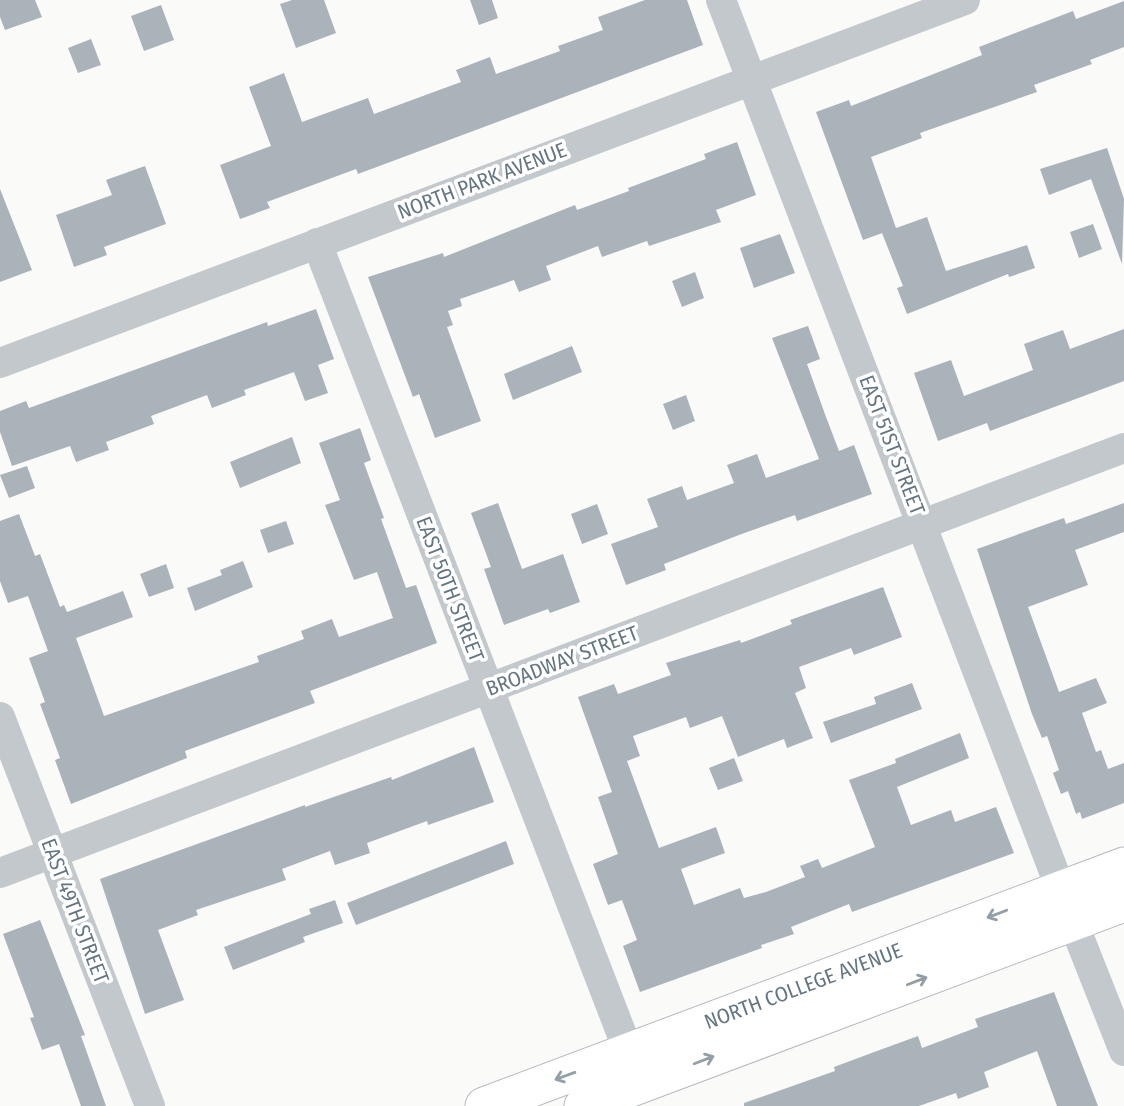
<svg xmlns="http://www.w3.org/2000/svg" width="1124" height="1106" font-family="'Fira Sans Condensed',sans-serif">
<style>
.building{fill:#aab3b9}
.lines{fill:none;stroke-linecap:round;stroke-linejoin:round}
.major-casing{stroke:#b5babe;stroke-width:39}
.minor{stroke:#c3c8cc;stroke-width:30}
.major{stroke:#fff;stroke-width:37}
.oneway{stroke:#939fa8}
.labels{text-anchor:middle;stroke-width:7;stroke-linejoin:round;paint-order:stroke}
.street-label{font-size:21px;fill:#657683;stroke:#fff}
</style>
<rect width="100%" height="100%" fill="#fafaf8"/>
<path class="building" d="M 0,0 L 35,0 L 42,17 L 5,30 L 0,17 Z
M 292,0 L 324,0 L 336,33 L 296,48 L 280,4 Z
M 470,0 L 492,0 L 498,18 L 479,25 Z
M 645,0 L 687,0 L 703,45 L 358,174 L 356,169 L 267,202 L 270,208 L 240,219 L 220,165 L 271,146 L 249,87 L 284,73 L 302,122 L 368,98 L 374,114 L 461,82 L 456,70 L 490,57 L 496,74 L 560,51 L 558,46 L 603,30 L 598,17 Z
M 1124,1 L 1124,47 L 1090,60 L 1092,64 L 1034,85 L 1037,92 L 920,133 L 922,138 L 871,157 L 896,228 L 863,240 L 816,112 L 849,100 L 851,106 L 926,77 L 982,55 L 979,47 L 1073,11 L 1076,19 Z
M 161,5 L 174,40 L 144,51 L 131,16 Z
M 91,39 L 101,65 L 78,73 L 68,48 Z
M 737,142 L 756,195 L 716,210 L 721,222 L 649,246 L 647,241 L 602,257 L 598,246 L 546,266 L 551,280 L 519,292 L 514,280 L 460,299 L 462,306 L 448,311 L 453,325 L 447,327 L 481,421 L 435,438 L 419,394 L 413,397 L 368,277 L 443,253 L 444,257 L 575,205 L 577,210 L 629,191 L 628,188 L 706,159 L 704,154 Z
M 1107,148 L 1124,199 L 1122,264 L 1091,179 L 1049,195 L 1040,169 Z
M 145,166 L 166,224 L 104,247 L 107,255 L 74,267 L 56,215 L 112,195 L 106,180 Z
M 0,189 L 32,270 L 0,282 Z
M 927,217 L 946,271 L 1027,245 L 1035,268 L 1009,277 L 1008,274 L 907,314 L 897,288 L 903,286 L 882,233 Z
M 1093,224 L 1102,249 L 1079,258 L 1070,232 Z
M 780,234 L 795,273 L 754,288 L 740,248 Z
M 695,272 L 704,298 L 682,307 L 672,281 Z
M 316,309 L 334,359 L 318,365 L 328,393 L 305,401 L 294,372 L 244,390 L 246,395 L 212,408 L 207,395 L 151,416 L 154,424 L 106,442 L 109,450 L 76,462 L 70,446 L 12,466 L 0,432 L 0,411 L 26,401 L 29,408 L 267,322 L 268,326 Z
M 808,326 L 820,359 L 807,364 L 826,417 L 839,451 L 854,445 L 872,494 L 797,521 L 795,515 L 739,535 L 664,564 L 666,570 L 626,585 L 611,544 L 658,527 L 647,499 L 682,486 L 687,500 L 734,483 L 727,465 L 757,454 L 766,478 L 819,459 L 772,338 Z
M 1124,329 L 1124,381 L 990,431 L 987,423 L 938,441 L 914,373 L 951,360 L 964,396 L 1033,370 L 1024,344 L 1063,330 L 1070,349 Z
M 572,346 L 582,372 L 513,400 L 504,374 Z
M 686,395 L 695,421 L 673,430 L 663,404 Z
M 360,428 L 371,460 L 364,463 L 384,518 L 381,519 L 406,588 L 416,585 L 437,643 L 310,691 L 315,703 L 185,751 L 187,758 L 71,804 L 55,760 L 60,758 L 40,704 L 45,702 L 29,658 L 48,651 L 28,596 L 8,603 L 0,581 L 0,521 L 19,514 L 35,556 L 40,554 L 60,607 L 64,605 L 67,612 L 123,591 L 133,617 L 76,638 L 104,716 L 259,662 L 257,656 L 304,639 L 301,631 L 332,619 L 339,637 L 393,618 L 377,572 L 354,580 L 325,505 L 340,500 L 319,443 Z
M 292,437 L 301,463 L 240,488 L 230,462 Z
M 27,466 L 35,488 L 9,498 L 0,475 Z
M 498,503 L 522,569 L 563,554 L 580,602 L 550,613 L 548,609 L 504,625 L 484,569 L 491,567 L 471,513 Z
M 1124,503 L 1124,532 L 1075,550 L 1088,585 L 1028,607 L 1059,692 L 1096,678 L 1107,703 L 1082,713 L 1096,752 L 1101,750 L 1108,769 L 1124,763 L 1124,803 L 1082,819 L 1080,812 L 1076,814 L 1068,791 L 1061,794 L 1053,773 L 1059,770 L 1047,736 L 1042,738 L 1032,714 L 977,549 L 1064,518 L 1066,524 Z
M 597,504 L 608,534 L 582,544 L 571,514 Z
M 286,521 L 294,544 L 268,553 L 260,530 Z
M 243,561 L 253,587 L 195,611 L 187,588 L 222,575 L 220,570 Z
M 166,564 L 174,588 L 149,597 L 140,574 Z
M 883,587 L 902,637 L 854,655 L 851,648 L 799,667 L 806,688 L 795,693 L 813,738 L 787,748 L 784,739 L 738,757 L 722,716 L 690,728 L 686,717 L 633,736 L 640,756 L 627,761 L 659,848 L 716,827 L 725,853 L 681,869 L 694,905 L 740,888 L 744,898 L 766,892 L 805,877 L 800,866 L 818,859 L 822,868 L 875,847 L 849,780 L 896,763 L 895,759 L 960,733 L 969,758 L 897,787 L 911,825 L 951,810 L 955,822 L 996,807 L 1014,853 L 852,912 L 849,904 L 791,927 L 794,934 L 761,945 L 762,948 L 640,992 L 623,946 L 637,940 L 622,900 L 608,905 L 593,864 L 618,854 L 598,797 L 612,792 L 578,697 L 614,684 L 618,694 L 671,675 L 666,663 L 740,640 L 741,643 L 792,624 L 790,620 Z
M 912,683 L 922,709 L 831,743 L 823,722 L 876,704 L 874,697 Z
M 474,747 L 494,802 L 428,825 L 427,821 L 367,843 L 370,853 L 335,865 L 330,851 L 282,869 L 286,880 L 196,910 L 198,915 L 158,930 L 184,1000 L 145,1014 L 100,879 L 305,805 L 305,807 L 391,777 L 392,780 Z
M 734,758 L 743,781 L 718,790 L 709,768 Z
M 506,841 L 514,864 L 356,925 L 347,903 Z
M 335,900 L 343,923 L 303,937 L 305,942 L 233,970 L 224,947 L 311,914 L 309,909 Z
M 40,920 L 85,1035 L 81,1036 L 106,1106 L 81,1106 L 59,1044 L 42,1050 L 30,1018 L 34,1017 L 3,934 Z
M 1054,992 L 1098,1106 L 1057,1106 L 1037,1051 L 984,1072 L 989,1087 L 958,1099 L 956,1093 L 919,1106 L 744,1106 L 744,1103 L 835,1071 L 834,1067 L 877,1051 L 918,1036 L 922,1048 L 978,1027 L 975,1019 Z"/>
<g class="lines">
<defs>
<g id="major">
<path id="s1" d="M 484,1106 L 1124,866"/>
<path d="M 583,1106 L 1124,903"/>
</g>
</defs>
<use href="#major" class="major-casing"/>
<path class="minor" d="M 721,0 L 1061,890
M 317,243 L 629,1053
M 0,363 L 965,0
M 0,717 L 150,1106
M 0,873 L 1124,448
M 1073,922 L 1124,1051"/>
<use href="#major" class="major"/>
</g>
<defs><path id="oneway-shaft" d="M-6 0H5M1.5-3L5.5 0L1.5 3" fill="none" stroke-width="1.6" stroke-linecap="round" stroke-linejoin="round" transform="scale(1.75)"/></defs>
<g class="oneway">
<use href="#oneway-shaft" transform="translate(997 914) rotate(159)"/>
<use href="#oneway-shaft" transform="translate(917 981) rotate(-21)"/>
<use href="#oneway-shaft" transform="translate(704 1060) rotate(-21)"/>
<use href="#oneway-shaft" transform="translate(565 1076) rotate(160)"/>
</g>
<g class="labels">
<g class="street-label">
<text transform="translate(482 181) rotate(-21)" y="7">NORTH PARK AVENUE</text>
<text transform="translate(892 445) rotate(69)" y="7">EAST 51ST STREET</text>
<text transform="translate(450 589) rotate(69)" y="7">EAST 50TH STREET</text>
<text transform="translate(562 661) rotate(-21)" y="7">BROADWAY STREET</text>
<text transform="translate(75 911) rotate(69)" y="7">EAST 49TH STREET</text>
<text dy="7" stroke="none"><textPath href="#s1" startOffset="341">NORTH COLLEGE AVENUE</textPath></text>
</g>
</g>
</svg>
